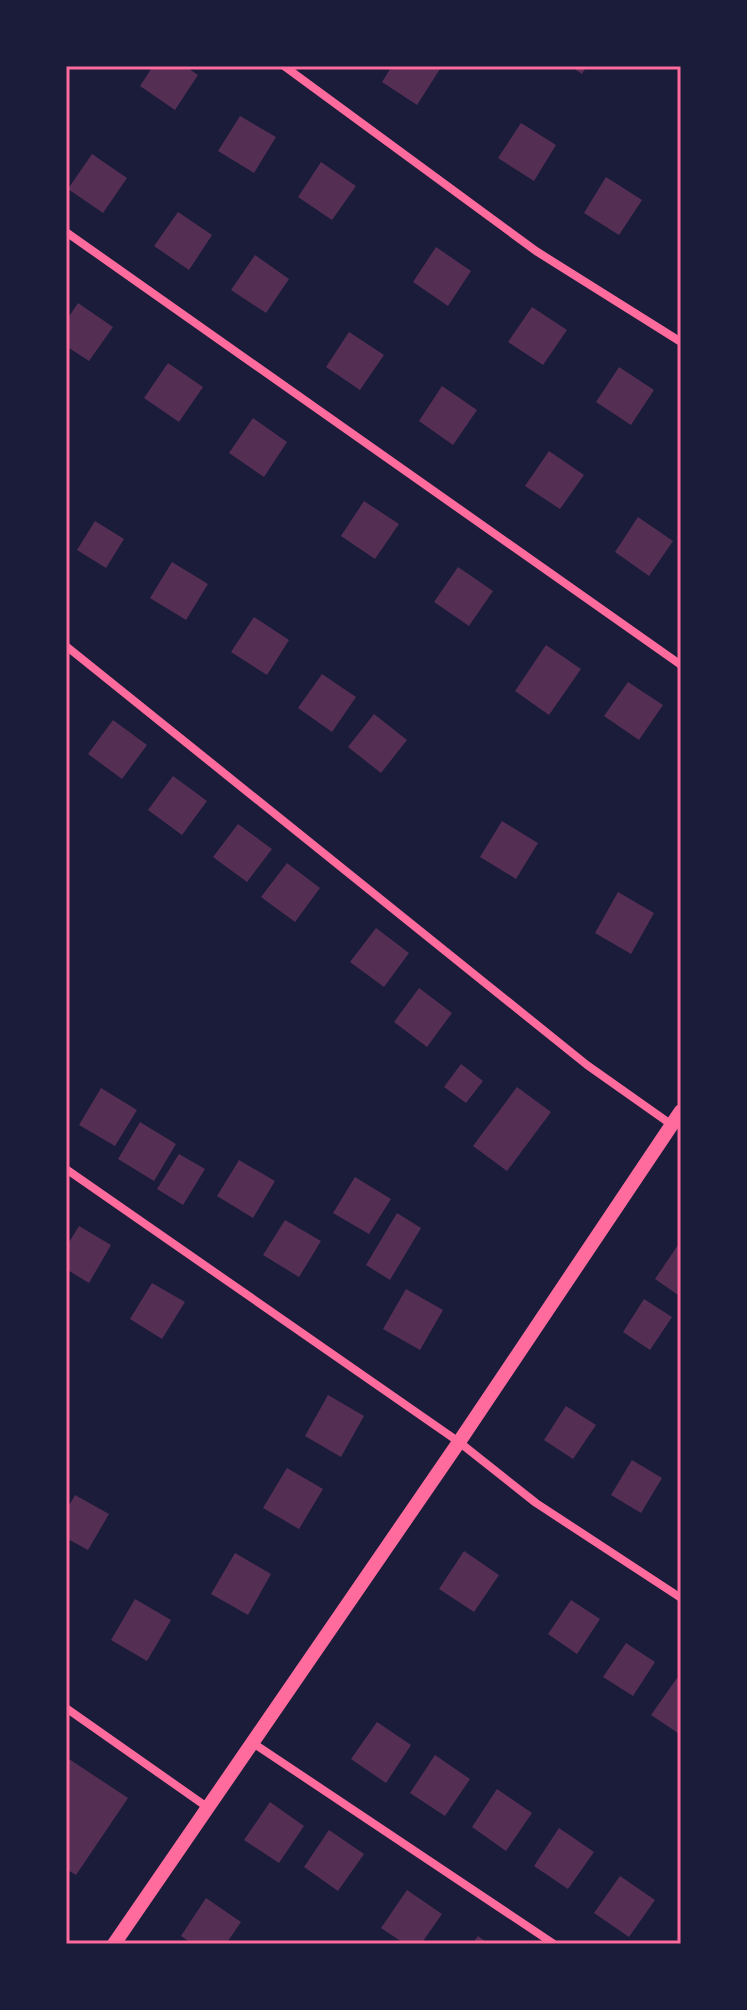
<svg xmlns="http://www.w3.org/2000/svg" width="747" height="2010" font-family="'Roboto Condensed',sans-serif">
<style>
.building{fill:#542f53}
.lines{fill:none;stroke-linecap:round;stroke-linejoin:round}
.minor{stroke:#ff6b9d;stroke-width:8}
.tertiary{stroke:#ff6b9d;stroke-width:14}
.neatline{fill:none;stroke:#ff6b9d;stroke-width:3}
</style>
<rect width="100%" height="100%" fill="#1b1b3a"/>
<path class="building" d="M 153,66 L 185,66 L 198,75 L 175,110 L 140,86 Z
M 392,66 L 435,66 L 440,69 L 417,105 L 382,82 Z
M 570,66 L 587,66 L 582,74 Z
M 240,116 L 276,137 L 254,173 L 218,151 Z
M 521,123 L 556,145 L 534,181 L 498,158 Z
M 92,154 L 127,178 L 103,213 L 68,189 Z
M 321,162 L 356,186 L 332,220 L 298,197 Z
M 606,177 L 642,200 L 619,235 L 584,213 Z
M 178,212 L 212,235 L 189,270 L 154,246 Z
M 436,247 L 471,271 L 448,306 L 413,282 Z
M 255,255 L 289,279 L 266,313 L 231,290 Z
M 78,303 L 113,327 L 89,361 L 66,346 L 66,321 Z
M 532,307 L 567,330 L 543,365 L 508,342 Z
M 349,332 L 384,355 L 360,390 L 326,367 Z
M 168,363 L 203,387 L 179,422 L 144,398 Z
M 619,367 L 654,390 L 631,425 L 596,402 Z
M 442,386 L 477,410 L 453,445 L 419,421 Z
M 253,418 L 287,442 L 264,477 L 229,453 Z
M 549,451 L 584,475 L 560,509 L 525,486 Z
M 364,501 L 399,524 L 375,559 L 341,536 Z
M 638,517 L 673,541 L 649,576 L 615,552 Z
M 95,521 L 124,539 L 106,568 L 77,550 Z
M 172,562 L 208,584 L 186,620 L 150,598 Z
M 458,567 L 493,591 L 469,626 L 434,602 Z
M 254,617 L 289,640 L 267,675 L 231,652 Z
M 546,645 L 581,669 L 549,715 L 515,691 Z
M 322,674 L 356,697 L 332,732 L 298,708 Z
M 628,682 L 663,705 L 639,740 L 604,716 Z
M 374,714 L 407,740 L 381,773 L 348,747 Z
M 113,720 L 147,745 L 122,779 L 88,754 Z
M 173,776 L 207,801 L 182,835 L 148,810 Z
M 502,821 L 538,843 L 516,879 L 480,857 Z
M 238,824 L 272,849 L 247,882 L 213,857 Z
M 287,863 L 320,888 L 295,922 L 261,897 Z
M 618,892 L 654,913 L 631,954 L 595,933 Z
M 376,928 L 409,953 L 384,987 L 350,962 Z
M 419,988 L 452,1013 L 427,1047 L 394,1022 Z
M 461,1064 L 483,1081 L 466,1103 L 444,1087 Z
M 517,1087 L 551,1112 L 507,1171 L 473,1146 Z
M 101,1088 L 137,1110 L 115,1146 L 79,1125 Z
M 140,1122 L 176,1144 L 154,1181 L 118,1159 Z
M 179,1154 L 205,1169 L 183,1205 L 157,1189 Z
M 239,1160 L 275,1181 L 253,1218 L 217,1196 Z
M 355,1177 L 391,1199 L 369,1234 L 333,1213 Z
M 397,1213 L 421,1228 L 390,1280 L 366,1265 Z
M 285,1220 L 321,1241 L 299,1277 L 263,1255 Z
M 79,1226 L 111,1245 L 89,1283 L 66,1269 L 66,1247 Z
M 678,1245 L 681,1247 L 681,1297 L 655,1279 Z
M 152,1283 L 185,1302 L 162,1339 L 130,1319 Z
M 406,1289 L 443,1310 L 420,1350 L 383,1329 Z
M 644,1299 L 672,1317 L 650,1350 L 623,1332 Z
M 328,1395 L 364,1416 L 341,1457 L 305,1436 Z
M 566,1406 L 596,1425 L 573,1459 L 544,1440 Z
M 632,1460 L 662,1478 L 641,1513 L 611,1495 Z
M 287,1468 L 323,1489 L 299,1529 L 263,1508 Z
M 75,1495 L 109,1514 L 88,1550 L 66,1538 L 66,1511 Z
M 464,1551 L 499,1575 L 474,1612 L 439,1589 Z
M 235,1553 L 271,1574 L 248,1615 L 211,1594 Z
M 135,1599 L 171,1620 L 147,1661 L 111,1640 Z
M 571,1600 L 600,1619 L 577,1654 L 548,1634 Z
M 626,1643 L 655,1662 L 633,1696 L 603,1677 Z
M 677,1678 L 681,1681 L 681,1735 L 651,1715 Z
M 377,1722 L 411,1745 L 386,1783 L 351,1759 Z
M 435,1755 L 470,1779 L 445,1816 L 410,1793 Z
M 66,1757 L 128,1798 L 76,1875 L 66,1869 Z
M 497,1789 L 532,1813 L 506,1851 L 472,1827 Z
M 270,1802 L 304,1826 L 279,1863 L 244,1840 Z
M 559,1828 L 594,1852 L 568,1889 L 534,1866 Z
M 329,1830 L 364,1854 L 338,1891 L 304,1867 Z
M 620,1876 L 655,1900 L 629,1937 L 594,1913 Z
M 407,1890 L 442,1914 L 421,1944 L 405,1944 L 381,1928 Z
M 206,1898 L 241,1922 L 226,1944 L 193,1944 L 181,1936 Z
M 478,1936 L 489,1944 L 472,1944 Z"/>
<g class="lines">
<path class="minor" d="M 284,66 L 536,251 L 681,342
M 66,232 L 681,665
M 66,646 L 587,1065 L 672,1125
M 66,1169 L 459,1442 L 536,1503 L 681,1598
M 66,1708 L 207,1807
M 253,1743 L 554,1944"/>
<path class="tertiary" d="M 114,1944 L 459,1442 L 681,1111"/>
</g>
<rect width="747" height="2010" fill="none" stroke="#1b1b3a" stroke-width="136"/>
<rect x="68" y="68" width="611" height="1874" class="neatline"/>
</svg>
